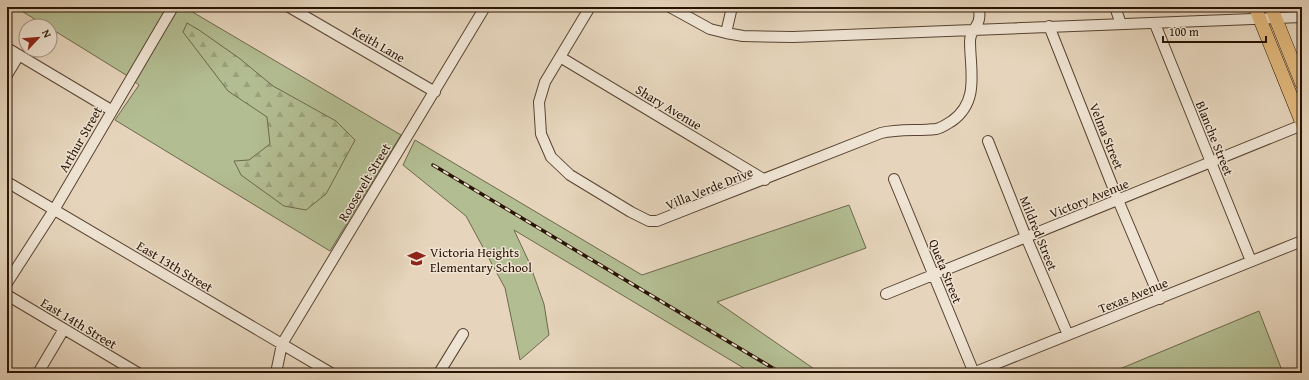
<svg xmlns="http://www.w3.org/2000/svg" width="1309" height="380" font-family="'Gentium Book Plus',serif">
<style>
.green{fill:#b3bd92;stroke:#6e684b}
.forest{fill:url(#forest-firs);stroke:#6e684b}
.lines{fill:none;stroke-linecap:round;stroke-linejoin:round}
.minor-casing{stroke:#584432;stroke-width:12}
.major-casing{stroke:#291404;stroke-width:14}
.minor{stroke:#efe4d3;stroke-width:10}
.major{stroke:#e3ba7e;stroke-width:13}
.rail-casing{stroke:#291404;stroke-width:3.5}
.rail{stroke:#efe4d3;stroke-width:2;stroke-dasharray:6;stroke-linecap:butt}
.labels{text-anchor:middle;stroke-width:3;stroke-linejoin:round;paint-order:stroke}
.street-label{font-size:13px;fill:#291404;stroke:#efe4d3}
.poi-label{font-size:13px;fill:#291404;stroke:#efe4d3;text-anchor:start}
</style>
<defs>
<pattern id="forest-firs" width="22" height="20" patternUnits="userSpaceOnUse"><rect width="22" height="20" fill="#b3bd92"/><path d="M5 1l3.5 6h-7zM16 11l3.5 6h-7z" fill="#9aa27c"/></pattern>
</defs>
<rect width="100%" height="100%" fill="#e6d5bc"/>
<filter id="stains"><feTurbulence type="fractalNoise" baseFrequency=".005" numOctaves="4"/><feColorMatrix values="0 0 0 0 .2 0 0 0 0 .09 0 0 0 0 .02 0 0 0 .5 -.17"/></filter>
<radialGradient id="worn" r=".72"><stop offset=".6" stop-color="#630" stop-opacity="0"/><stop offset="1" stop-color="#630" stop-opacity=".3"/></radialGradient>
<path class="green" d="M 15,7 L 184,7 L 401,135 L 330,251 L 115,120 L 139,85 L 126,75 L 50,28 L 50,26 L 46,26 Z
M 415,140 L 642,275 L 849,205 L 866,248 L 717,302 L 820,373 L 752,373 L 514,230 L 529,262 L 544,304 L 549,335 L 520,360 L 505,288 L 466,216 L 403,165 Z
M 1259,311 L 1283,373 L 1110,373 Z"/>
<path class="forest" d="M 187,23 L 199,30 L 239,58 L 273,86 L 336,121 L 355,140 L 326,194 L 306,210 L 284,206 L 241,175 L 234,161 L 249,160 L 270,144 L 267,117 L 228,91 L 183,32 Z"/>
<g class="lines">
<defs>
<path id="minor" d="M 289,7 L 435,92
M 590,7 L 545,82 L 539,102 L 541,134 L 551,157 L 570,175 L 631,212 L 649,221 L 657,221 L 881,133 C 899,129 917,131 936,129 C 942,128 947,124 952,121 C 980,101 970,70 970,41 C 970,31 978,27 979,19 C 980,16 979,11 979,7
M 670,7 L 710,29 L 726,33 L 743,36 L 793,37 L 1302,17
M 1115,7 L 1121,24
M 1155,24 L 1251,261
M 1049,26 L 1118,200 L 1160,299
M 726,33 L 732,7
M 7,48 L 111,110
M 560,57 L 765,180
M 7,75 L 19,55
M 988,141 L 1026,237 L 1068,335
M 894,179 L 974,373
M 7,182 L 331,373
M 7,283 L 54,210 L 173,7
M 886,294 L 1302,125
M 7,295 L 138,373
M 38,373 L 64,329
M 276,373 L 282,344 L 485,7
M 439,373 L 463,334
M 973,373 L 1302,241"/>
<path id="major" d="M 1255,7 L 1302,123
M 1271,7 L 1302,84"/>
</defs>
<use href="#minor" class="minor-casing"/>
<use href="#major" class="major-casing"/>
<use href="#minor" class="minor"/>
<use href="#major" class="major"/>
<defs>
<path id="rail" d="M 433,165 L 781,373"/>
</defs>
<use href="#rail" class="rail-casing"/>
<use href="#rail" class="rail"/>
</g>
<defs>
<symbol id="school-bare" viewBox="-9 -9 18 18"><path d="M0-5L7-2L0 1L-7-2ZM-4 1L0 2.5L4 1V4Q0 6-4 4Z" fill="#8f2418" stroke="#efe4d3" stroke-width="2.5" paint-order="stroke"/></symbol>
</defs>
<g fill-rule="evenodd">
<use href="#school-bare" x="404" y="246" width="25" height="25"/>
</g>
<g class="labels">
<g class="street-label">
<text transform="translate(379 44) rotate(30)" y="5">Keith Lane</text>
<text transform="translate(669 107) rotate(31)" y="5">Shary Avenue</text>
<text transform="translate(1107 136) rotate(68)" y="5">Velma Street</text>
<text transform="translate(1215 138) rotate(68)" y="5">Blanche Street</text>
<text transform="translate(80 139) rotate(-60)" y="5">Arthur Street</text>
<text transform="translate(364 182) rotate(-59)" y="5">Roosevelt Street</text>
<text transform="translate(709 188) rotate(-22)" y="5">Villa Verde Drive</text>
<text transform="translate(1089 198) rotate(-22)" y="5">Victory Avenue</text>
<text transform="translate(1039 233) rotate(68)" y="5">Mildred Street</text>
<text transform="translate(175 266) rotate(31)" y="5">East 13th Street</text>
<text transform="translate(946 271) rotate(68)" y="5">Queta Street</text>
<text transform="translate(1133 295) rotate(-22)" y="5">Texas Avenue</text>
<text transform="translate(79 323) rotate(31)" y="5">East 14th Street</text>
</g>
<g class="poi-label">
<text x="430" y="257">Victoria Heights<tspan x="430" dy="15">Elementary School</tspan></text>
</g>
</g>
<rect width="1309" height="380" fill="none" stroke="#e6d5bc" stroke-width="24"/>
<rect x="8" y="8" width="1293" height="364" fill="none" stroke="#291404" stroke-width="2"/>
<rect x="12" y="12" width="1285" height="356" fill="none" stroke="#291404"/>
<g transform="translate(38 38) rotate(64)"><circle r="19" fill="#efe4d3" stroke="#a09180"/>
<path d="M0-3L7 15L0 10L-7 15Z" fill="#8f2418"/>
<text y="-6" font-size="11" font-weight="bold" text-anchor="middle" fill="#291404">N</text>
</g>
<path d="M1163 36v6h103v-6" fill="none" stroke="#291404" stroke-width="2"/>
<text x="1169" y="36" font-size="12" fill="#291404" stroke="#efe4d3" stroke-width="3" paint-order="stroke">100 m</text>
<rect width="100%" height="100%" filter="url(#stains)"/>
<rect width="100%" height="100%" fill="url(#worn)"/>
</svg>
